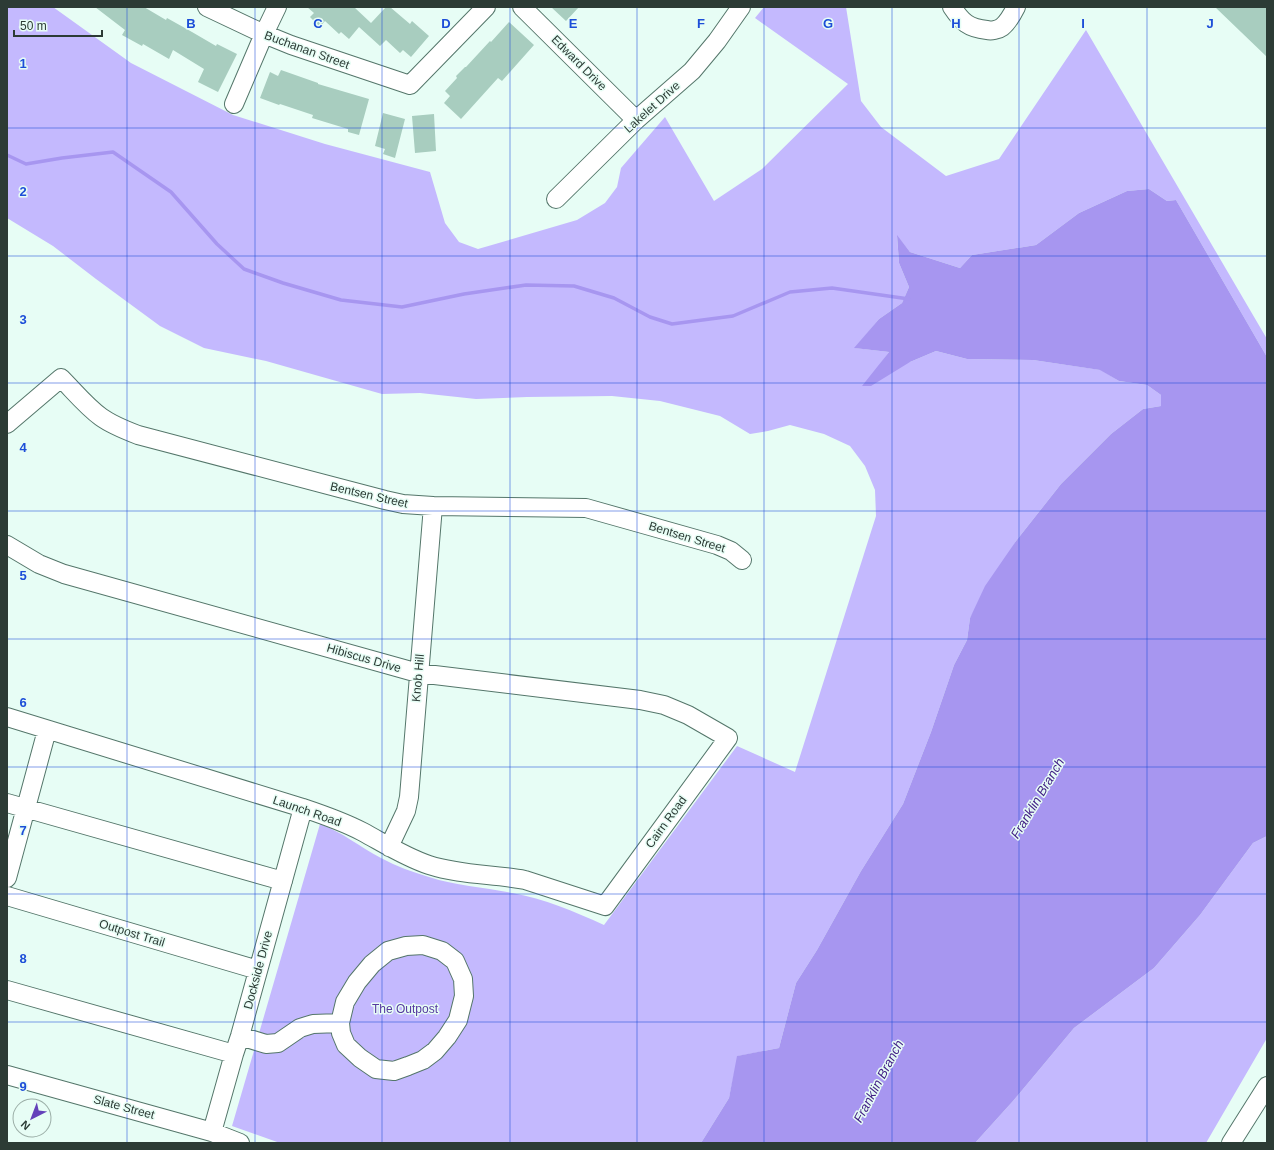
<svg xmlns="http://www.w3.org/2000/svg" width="1274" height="1150" font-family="Helvetica,sans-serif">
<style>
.green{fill:#c4b9fe}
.water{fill:#a796f0}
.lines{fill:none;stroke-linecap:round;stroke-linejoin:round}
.stream{stroke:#a796f0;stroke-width:3.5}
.building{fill:#a8cdbf}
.minor-casing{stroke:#54766a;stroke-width:20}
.minor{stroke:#fff;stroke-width:18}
.grid{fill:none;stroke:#1d4ed8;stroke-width:1;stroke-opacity:0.55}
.labels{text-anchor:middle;stroke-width:3;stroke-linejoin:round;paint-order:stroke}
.street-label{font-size:12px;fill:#2c3b35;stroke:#e7fdf5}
.park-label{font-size:12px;fill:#5639a0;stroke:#e7fdf5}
.water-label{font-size:13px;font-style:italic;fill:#411e85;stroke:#e7fdf5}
.grid-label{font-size:13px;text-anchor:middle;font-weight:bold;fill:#1d4ed8;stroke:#e7fdf5;stroke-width:3;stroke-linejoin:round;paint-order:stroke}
</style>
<rect width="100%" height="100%" fill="#e7fdf5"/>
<path class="green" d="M 7,7 L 53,7 L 131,63 L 233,115 L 325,144 L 430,172 L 445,223 L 459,242 L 478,249 L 577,220 L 605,203 L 617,187 L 621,168 L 665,117 L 714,201 L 762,169 L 848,84 L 755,18 L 764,7 L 846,7 L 861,101 L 881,127 L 946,176 L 999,159 L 1086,30 L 1267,339 L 1267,357 L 1176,200 L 1167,201 L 1149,189 L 1127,191 L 1079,213 L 1036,245 L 972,255 L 960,268 L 910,252 L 897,236 L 899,263 L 909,287 L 902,303 L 879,319 L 855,348 L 889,352 L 880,364 L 910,362 L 936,351 L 967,359 L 1033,360 L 1101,370 L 1119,381 L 1147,385 L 1161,395 L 1161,406 L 1143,409 L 1111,434 L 1061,484 L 1016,541 L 970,618 L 967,640 L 954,665 L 931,732 L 903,804 L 861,871 L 817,950 L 796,983 L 779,1048 L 738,1056 L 729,1098 L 701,1143 L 280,1143 L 232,1126 L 320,824 C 342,832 360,847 381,858 C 396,866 412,872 429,877 C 456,886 484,887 512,893 C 545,899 573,911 604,925 L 737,746 L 795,772 L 876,516 L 875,490 L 865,466 L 850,446 L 824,434 L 790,425 L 768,431 L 750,434 L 720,416 L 660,401 L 612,396 L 527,397 L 476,399 L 420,393 L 382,394 L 266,361 L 204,348 L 160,326 L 96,279 L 53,246 L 7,218 Z
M 1267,836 L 1267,1038 L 1206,1143 L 975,1143 L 1013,1101 L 1074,1028 L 1154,968 L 1200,915 L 1253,843 Z"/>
<path class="water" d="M 1149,189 L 1167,201 L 1176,200 L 1267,357 L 1267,836 L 1253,843 L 1200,915 L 1154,968 L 1074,1028 L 1013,1101 L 975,1143 L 701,1143 L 729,1098 L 737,1056 L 779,1048 L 796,983 L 817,950 L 861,871 L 903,804 L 931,732 L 954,665 L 967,640 L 970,618 L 985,586 L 1016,541 L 1061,484 L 1111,434 L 1143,409 L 1161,406 L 1161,395 L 1147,385 L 1119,381 L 1100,370 L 1033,360 L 967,359 L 936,351 L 910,362 L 871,386 L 862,386 L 889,352 L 854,348 L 879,319 L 902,303 L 909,287 L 899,263 L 897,235 L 910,252 L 960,268 L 972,255 L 1036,245 L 1079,213 L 1127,191 Z"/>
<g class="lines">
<path class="stream" d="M 7,155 L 26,164 L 62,158 L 113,152 L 171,192 L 217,244 L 244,269 L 283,283 L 341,300 L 402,307 L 464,294 L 526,285 L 574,286 L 614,298 L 650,317 L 672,324 L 733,316 L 790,292 L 832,288 L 909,299"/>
</g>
<path class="building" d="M 95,7 L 144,7 L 166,20 L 167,18 L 192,32 L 216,46 L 217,44 L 237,54 L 218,92 L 198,82 L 204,69 L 173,50 L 169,59 L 143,44 L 142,46 L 122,35 L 125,30 Z
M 307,7 L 354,7 L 371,23 L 386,7 L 390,7 L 410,24 L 412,21 L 429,36 L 411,57 L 403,50 L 400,53 L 386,40 L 380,46 L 359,27 L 349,39 L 341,32 L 339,34 L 325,21 L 320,27 L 310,17 L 314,13 Z
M 551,7 L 579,7 L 566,21 Z
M 1215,7 L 1267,7 L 1267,57 Z
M 509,22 L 534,45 L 502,81 L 498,78 L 461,119 L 444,103 L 450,96 L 445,91 L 457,78 L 456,76 L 465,67 L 466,67 L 490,41 L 491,42 Z
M 281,70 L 318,83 L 318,84 L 369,99 L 359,135 L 348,132 L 348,129 L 312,118 L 313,115 L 280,104 L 279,105 L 260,98 L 270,72 L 278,76 Z
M 383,113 L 405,119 L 395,158 L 383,154 L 385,149 L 375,146 Z
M 434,114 L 436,151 L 415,153 L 412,116 Z"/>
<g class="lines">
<defs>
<path id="minor" d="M 207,7 L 264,34 L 291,45 L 410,85 L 486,7
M 522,7 L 636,120
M 952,7 C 962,22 968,28 987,30 C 991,31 998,30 1002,27 C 1007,23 1013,13 1016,7
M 234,104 L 264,34 L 277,7
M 556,199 L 636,120 L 692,71 L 717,41 L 741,7
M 7,424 L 61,378 C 74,391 86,406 101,417 C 112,425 125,430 138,435 L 385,500 L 403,504 L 433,506 L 586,508 L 717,545 L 731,551 L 742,560
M 7,545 L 39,564 L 64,574 L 418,673 L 640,700 L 664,705 L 688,715 L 728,738 L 605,906 L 525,880 C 493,874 460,875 429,865 C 405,857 385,844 363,832 C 344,822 324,815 303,808 L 7,717
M 7,803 L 283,881
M 389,847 L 406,811 L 409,797 L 433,506
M 7,878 L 47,730
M 7,896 L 258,970
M 7,990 L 234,1054
M 240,1036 L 266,1044 L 278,1043 L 300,1028 L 313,1024 L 340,1023 L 341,1033 L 346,1045 L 360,1058 L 376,1069 L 394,1071 L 408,1066 L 423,1060 L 435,1051 L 447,1037 L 458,1020 L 464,996 L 463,979 L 455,961 L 442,951 L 423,945 L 406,946 L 388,951 L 372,964 L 357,982 L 345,1002 L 340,1023
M 7,1075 L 212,1132 L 240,1143
M 212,1132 L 234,1054 L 240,1036 L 303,808
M 1231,1143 L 1267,1086"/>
</defs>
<use href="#minor" class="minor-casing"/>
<use href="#minor" class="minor"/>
</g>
<path class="grid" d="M 127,7 L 127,1143M 255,7 L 255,1143M 382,7 L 382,1143M 510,7 L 510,1143M 637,7 L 637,1143M 764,7 L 764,1143M 892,7 L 892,1143M 1019,7 L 1019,1143M 1147,7 L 1147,1143M 7,128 L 1267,128M 7,256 L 1267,256M 7,383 L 1267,383M 7,511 L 1267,511M 7,639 L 1267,639M 7,767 L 1267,767M 7,894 L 1267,894M 7,1022 L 1267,1022"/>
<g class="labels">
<g class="street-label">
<text transform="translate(307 50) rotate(20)" y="4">Buchanan Street</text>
<text transform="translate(579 63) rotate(45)" y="4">Edward Drive</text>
<text transform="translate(652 107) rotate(-42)" y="4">Lakelet Drive</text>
<text transform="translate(369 495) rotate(13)" y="4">Bentsen Street</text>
<text transform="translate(687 537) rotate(17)" y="4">Bentsen Street</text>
<text transform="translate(364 658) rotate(16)" y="4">Hibiscus Drive</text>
<text transform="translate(418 678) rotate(-85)" y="4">Knob Hill</text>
<text transform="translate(307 811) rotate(19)" y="4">Launch Road</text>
<text transform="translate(666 822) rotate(-54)" y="4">Cairn Road</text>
<text transform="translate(132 933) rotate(17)" y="4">Outpost Trail</text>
<text transform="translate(258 970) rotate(-75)" y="4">Dockside Drive</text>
<text transform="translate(124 1107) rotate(15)" y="4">Slate Street</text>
</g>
<g class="park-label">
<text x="405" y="1013">The Outpost</text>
</g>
<g class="water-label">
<text transform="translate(1037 798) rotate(-59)" y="5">Franklin Branch</text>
<text transform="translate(878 1081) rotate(-62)" y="5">Franklin Branch</text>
</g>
</g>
<g class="grid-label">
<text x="191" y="28">B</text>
<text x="318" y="28">C</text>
<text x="446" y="28">D</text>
<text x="573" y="28">E</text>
<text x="701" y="28">F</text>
<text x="828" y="28">G</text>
<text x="956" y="28">H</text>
<text x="1083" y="28">I</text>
<text x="1210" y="28">J</text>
<text x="23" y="68">1</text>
<text x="23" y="196">2</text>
<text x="23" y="324">3</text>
<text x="23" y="452">4</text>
<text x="23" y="580">5</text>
<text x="23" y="707">6</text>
<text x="23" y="835">7</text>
<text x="23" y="963">8</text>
<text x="23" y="1091">9</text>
</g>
<rect width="1274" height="1150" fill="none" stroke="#2c3b35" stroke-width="16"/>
<g transform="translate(32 1118) rotate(222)"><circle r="19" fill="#e7fdf5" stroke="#9cafa8"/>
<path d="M0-3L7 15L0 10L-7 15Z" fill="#6441ba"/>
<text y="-6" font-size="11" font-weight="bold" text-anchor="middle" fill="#2c3b35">N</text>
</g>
<path d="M14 30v6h88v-6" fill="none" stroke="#2c3b35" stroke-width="2"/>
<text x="20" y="30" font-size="12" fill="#2c3b35" stroke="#e7fdf5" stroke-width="3" paint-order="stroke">50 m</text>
</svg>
